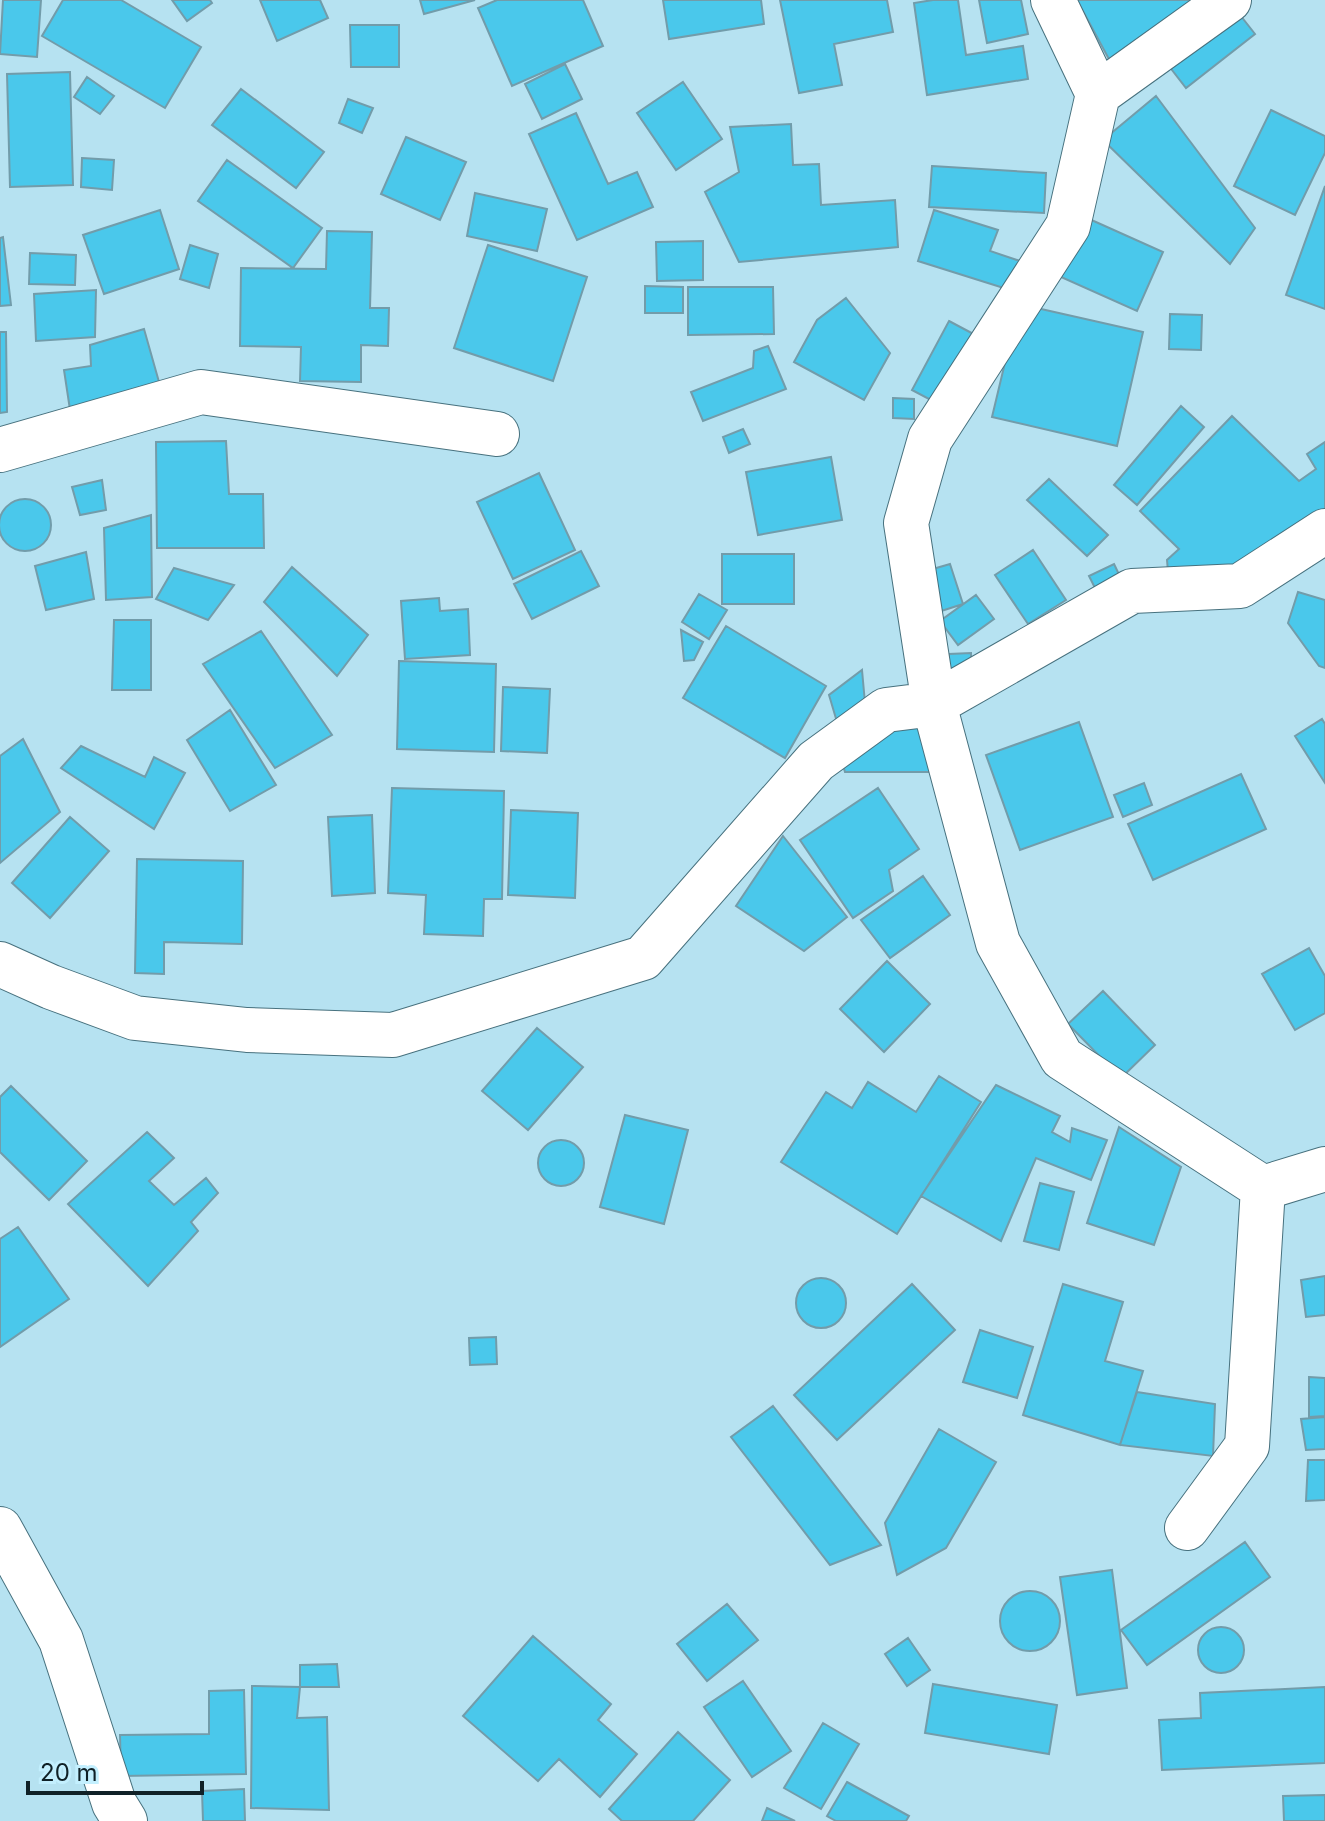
<svg xmlns="http://www.w3.org/2000/svg" width="1325" height="1821" font-family="Inter,sans-serif">
<style>
.building{fill:#4ac8eb;stroke:#729caa;stroke-width:2}
.lines{fill:none;stroke-linecap:round;stroke-linejoin:round}
.street-casing{stroke:#47717e;stroke-width:46}
.street{stroke:#fff;stroke-width:44}
</style>
<rect width="100%" height="100%" fill="#b6e2f1"/>
<path class="building" d="M 3,0 L 41,0 L 37,57 L 0,54 Z
M 63,0 L 121,0 L 201,47 L 165,108 L 42,36 Z
M 172,0 L 210,0 L 212,3 L 187,21 Z
M 260,0 L 320,0 L 328,18 L 277,41 Z
M 420,0 L 475,0 L 424,14 Z
M 497,0 L 583,0 L 603,46 L 512,86 L 478,8 Z
M 663,0 L 761,0 L 764,24 L 669,39 Z
M 780,0 L 887,0 L 893,32 L 834,44 L 842,85 L 799,93 Z
M 933,0 L 958,0 L 966,55 L 1023,46 L 1028,79 L 927,95 L 914,3 Z
M 979,0 L 1021,0 L 1028,34 L 987,43 Z
M 1077,0 L 1197,0 L 1110,61 Z
M 1233,6 L 1255,34 L 1186,88 L 1165,61 Z
M 350,25 L 399,25 L 399,67 L 351,67 Z
M 565,64 L 582,99 L 542,119 L 525,84 Z
M 70,72 L 73,185 L 10,187 L 7,74 Z
M 87,77 L 114,96 L 100,114 L 74,97 Z
M 683,82 L 722,139 L 676,170 L 637,113 Z
M 241,89 L 324,152 L 296,188 L 212,125 Z
M 1156,96 L 1255,228 L 1230,264 L 1103,140 Z
M 348,99 L 373,108 L 362,133 L 339,123 Z
M 1271,110 L 1325,136 L 1325,153 L 1295,215 L 1234,186 Z
M 576,113 L 608,184 L 637,172 L 653,207 L 577,240 L 529,134 Z
M 791,124 L 793,165 L 819,164 L 821,205 L 895,200 L 898,247 L 739,262 L 705,192 L 739,172 L 730,127 Z
M 406,137 L 466,162 L 440,220 L 381,194 Z
M 82,158 L 114,160 L 112,190 L 81,187 Z
M 227,160 L 322,228 L 293,268 L 198,201 Z
M 932,166 L 1046,173 L 1044,213 L 929,207 Z
M 1325,186 L 1325,309 L 1286,295 Z
M 475,193 L 547,209 L 537,251 L 467,236 Z
M 160,210 L 179,269 L 104,294 L 83,235 Z
M 934,210 L 998,230 L 990,251 L 1020,261 L 1010,290 L 918,261 Z
M 1087,218 L 1163,252 L 1137,311 L 1061,277 Z
M 327,231 L 372,232 L 370,308 L 389,308 L 388,346 L 361,345 L 361,382 L 300,381 L 301,347 L 240,346 L 241,268 L 326,269 Z
M 3,237 L 11,305 L 0,306 L 0,238 Z
M 703,241 L 703,280 L 657,281 L 656,242 Z
M 190,245 L 218,254 L 209,288 L 180,279 Z
M 488,245 L 587,277 L 553,381 L 454,348 Z
M 30,253 L 76,255 L 75,285 L 29,284 Z
M 645,286 L 683,287 L 683,313 L 645,313 Z
M 688,287 L 773,287 L 774,334 L 688,335 Z
M 96,290 L 95,337 L 36,341 L 34,294 Z
M 846,298 L 890,353 L 864,400 L 794,362 L 817,320 Z
M 1019,304 L 1143,332 L 1117,446 L 992,417 Z
M 1170,314 L 1202,315 L 1201,350 L 1169,349 Z
M 949,321 L 981,338 L 944,407 L 912,390 Z
M 144,329 L 163,396 L 72,423 L 64,370 L 91,366 L 90,345 Z
M 0,332 L 6,332 L 7,412 L 0,413 Z
M 768,346 L 786,389 L 703,421 L 691,392 L 753,368 L 754,351 Z
M 893,398 L 914,399 L 914,419 L 893,418 Z
M 1181,406 L 1204,427 L 1137,505 L 1114,485 Z
M 1232,416 L 1299,481 L 1316,469 L 1307,454 L 1325,442 L 1325,512 L 1216,581 L 1169,583 L 1167,560 L 1179,549 L 1140,511 Z
M 743,429 L 750,444 L 729,453 L 723,437 Z
M 226,441 L 229,494 L 263,494 L 264,548 L 157,548 L 156,442 Z
M 831,457 L 842,520 L 758,535 L 746,472 Z
M 539,473 L 575,550 L 513,579 L 477,502 Z
M 1049,479 L 1108,535 L 1087,556 L 1027,500 Z
M 102,480 L 106,510 L 80,515 L 72,487 Z
M-1 525a26 26 0 1 1 52 0a26 26 0 1 1-52 0Z
M 151,515 L 152,597 L 106,600 L 104,528 Z
M 1033,550 L 1066,600 L 1028,624 L 995,575 Z
M 581,551 L 599,586 L 532,619 L 514,584 Z
M 86,552 L 94,599 L 46,610 L 35,566 Z
M 722,554 L 794,554 L 794,604 L 722,604 Z
M 950,564 L 963,604 L 932,614 L 919,573 Z
M 1114,564 L 1125,587 L 1100,598 L 1089,576 Z
M 292,567 L 368,635 L 337,676 L 264,602 Z
M 174,568 L 234,585 L 208,620 L 156,599 Z
M 1298,592 L 1325,600 L 1325,668 L 1319,666 L 1288,623 Z
M 699,594 L 727,610 L 709,639 L 682,622 Z
M 976,595 L 994,619 L 958,645 L 940,621 Z
M 439,598 L 440,611 L 468,609 L 470,655 L 405,659 L 401,601 Z
M 114,620 L 151,620 L 151,690 L 112,690 Z
M 726,626 L 826,686 L 785,758 L 683,698 Z
M 681,630 L 703,642 L 694,660 L 684,661 Z
M 261,631 L 332,735 L 275,768 L 203,664 Z
M 971,653 L 971,678 L 949,679 L 949,654 Z
M 399,661 L 496,664 L 494,752 L 397,749 Z
M 862,670 L 865,703 L 837,722 L 829,695 Z
M 503,687 L 550,689 L 547,753 L 501,751 Z
M 230,710 L 276,785 L 230,811 L 187,740 Z
M 1322,719 L 1325,724 L 1325,783 L 1295,736 Z
M 1079,722 L 1113,817 L 1020,850 L 986,755 Z
M 872,727 L 934,727 L 935,772 L 845,772 L 839,752 Z
M 23,739 L 60,812 L 0,863 L 0,756 Z
M 81,746 L 145,777 L 154,757 L 185,773 L 154,829 L 61,768 Z
M 1241,774 L 1266,829 L 1153,880 L 1128,824 Z
M 1144,783 L 1152,805 L 1123,817 L 1114,795 Z
M 392,788 L 504,791 L 502,899 L 484,899 L 483,936 L 424,934 L 426,895 L 388,893 Z
M 878,788 L 919,849 L 889,870 L 893,891 L 853,918 L 800,840 Z
M 511,810 L 578,813 L 575,898 L 508,895 Z
M 372,815 L 375,893 L 332,896 L 328,817 Z
M 70,817 L 109,851 L 50,918 L 12,883 Z
M 783,836 L 847,917 L 804,951 L 736,906 Z
M 137,859 L 243,861 L 242,944 L 164,942 L 164,974 L 135,973 Z
M 923,876 L 950,915 L 890,958 L 861,920 Z
M 1309,948 L 1325,976 L 1325,1013 L 1295,1030 L 1262,974 Z
M 887,961 L 930,1004 L 884,1052 L 840,1009 Z
M 1103,991 L 1155,1045 L 1121,1078 L 1068,1024 Z
M 537,1028 L 583,1067 L 528,1130 L 482,1091 Z
M 939,1076 L 981,1102 L 897,1234 L 781,1162 L 826,1092 L 852,1108 L 868,1082 L 916,1112 Z
M 996,1085 L 1060,1116 L 1052,1132 L 1070,1142 L 1072,1128 L 1107,1140 L 1091,1180 L 1036,1158 L 1001,1241 L 921,1196 Z
M 11,1086 L 87,1161 L 49,1200 L 0,1152 L 0,1097 Z
M 625,1115 L 688,1130 L 664,1224 L 600,1207 Z
M 1119,1127 L 1181,1167 L 1154,1245 L 1087,1223 Z
M 147,1132 L 174,1158 L 149,1181 L 174,1205 L 206,1178 L 218,1193 L 191,1222 L 198,1231 L 148,1286 L 68,1204 Z
M538 1163a23 23 0 1 1 46 0a23 23 0 1 1-46 0Z
M 1040,1183 L 1074,1192 L 1059,1250 L 1024,1241 Z
M 18,1227 L 69,1299 L 0,1347 L 0,1239 Z
M 1325,1276 L 1325,1315 L 1306,1317 L 1301,1280 Z
M796 1303a25 25 0 1 1 50 0a25 25 0 1 1-50 0Z
M 912,1284 L 955,1330 L 837,1440 L 794,1395 Z
M 1063,1284 L 1123,1302 L 1105,1361 L 1143,1371 L 1120,1445 L 1023,1415 Z
M 980,1330 L 1033,1347 L 1017,1398 L 963,1382 Z
M 496,1337 L 497,1364 L 470,1365 L 469,1338 Z
M 1309,1377 L 1325,1378 L 1325,1416 L 1309,1417 Z
M 1137,1392 L 1215,1404 L 1213,1456 L 1120,1445 Z
M 773,1406 L 881,1545 L 830,1565 L 731,1437 Z
M 1325,1417 L 1325,1449 L 1306,1450 L 1301,1419 Z
M 939,1429 L 996,1462 L 946,1548 L 897,1575 L 885,1523 Z
M 1308,1460 L 1325,1460 L 1325,1500 L 1306,1501 Z
M 1245,1542 L 1270,1577 L 1147,1665 L 1121,1630 Z
M 1112,1570 L 1127,1688 L 1077,1695 L 1060,1577 Z
M1000 1621a30 30 0 1 1 60 0a30 30 0 1 1-60 0Z
M 727,1604 L 758,1640 L 707,1681 L 677,1644 Z
M1198 1650a23 23 0 1 1 46 0a23 23 0 1 1-46 0Z
M 533,1636 L 611,1704 L 598,1720 L 637,1754 L 600,1797 L 559,1759 L 538,1781 L 463,1716 Z
M 908,1638 L 930,1670 L 907,1686 L 885,1654 Z
M 337,1664 L 339,1687 L 300,1687 L 300,1665 Z
M 743,1681 L 791,1751 L 752,1777 L 704,1707 Z
M 933,1684 L 1057,1705 L 1049,1754 L 925,1733 Z
M 252,1686 L 300,1687 L 297,1718 L 327,1717 L 329,1810 L 251,1808 Z
M 1325,1687 L 1325,1763 L 1162,1770 L 1159,1720 L 1201,1718 L 1200,1693 Z
M 244,1690 L 246,1774 L 121,1776 L 120,1735 L 209,1734 L 209,1691 Z
M 823,1723 L 859,1744 L 821,1809 L 784,1788 Z
M 678,1732 L 730,1780 L 693,1821 L 622,1821 L 609,1809 Z
M 847,1782 L 909,1816 L 906,1821 L 836,1821 L 827,1816 Z
M 244,1789 L 245,1821 L 203,1821 L 202,1791 Z
M 1325,1795 L 1325,1821 L 1284,1821 L 1283,1796 Z
M 767,1808 L 795,1821 L 762,1821 Z"/>
<g class="lines">
<defs>
<path id="street" d="M 1053,0 L 1098,94 L 1068,226 L 930,439 L 906,523 L 934,704 L 998,943 L 1062,1058 L 1263,1188 L 1325,1169
M 1098,94 L 1229,0
M 0,450 L 201,392 L 497,434
M 0,964 L 51,987 L 135,1018 L 247,1030 L 393,1035 L 643,958 L 816,761 L 886,710 L 934,704 L 1132,591 L 1240,586 L 1325,531
M 1187,1528 L 1247,1446 L 1263,1188
M 0,1529 L 61,1640 L 114,1803 L 125,1821"/>
</defs>
<use href="#street" class="street-casing"/>
<use href="#street" class="street"/>
</g>
<path d="M28 1781v12h174v-12" fill="none" stroke="#102127" stroke-width="4"/>
<text x="40" y="1781" font-size="24" fill="#102127" stroke="#c3effe" stroke-width="6" paint-order="stroke">20 m</text>
</svg>
